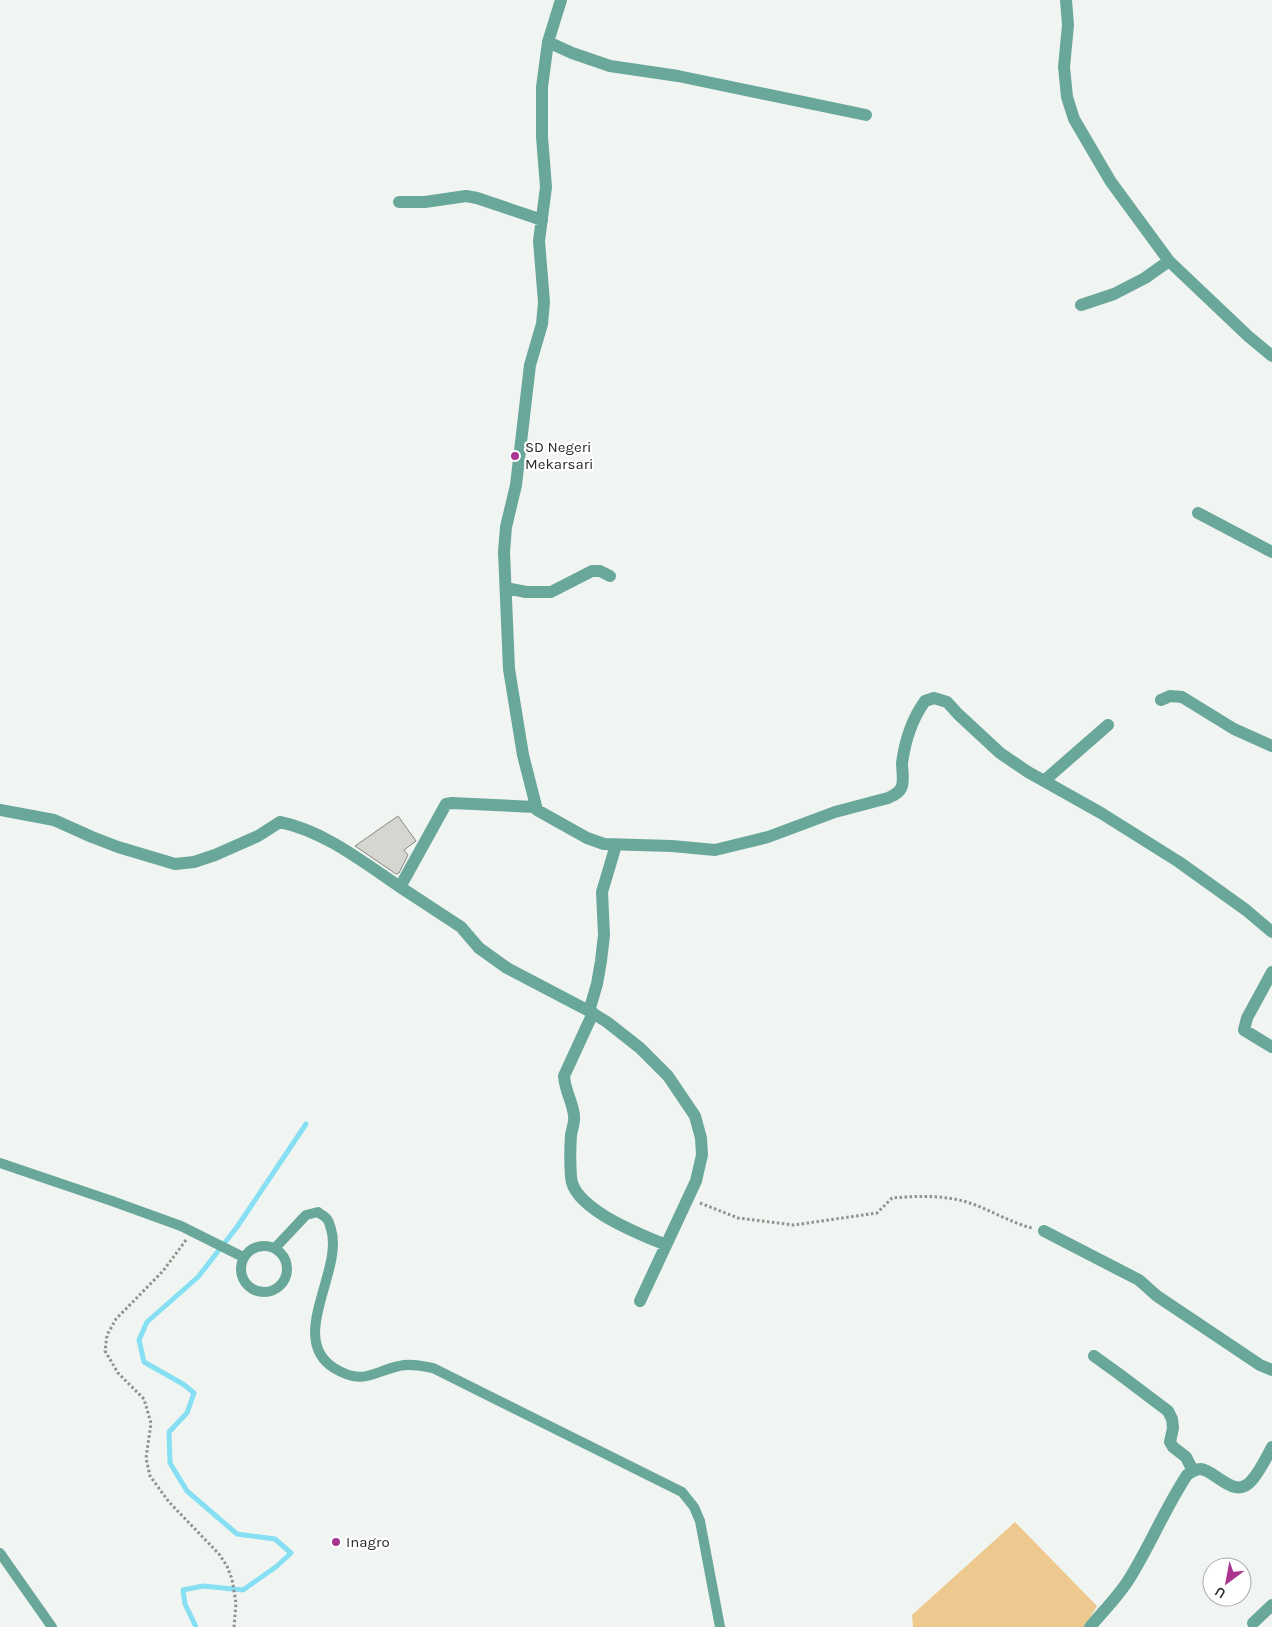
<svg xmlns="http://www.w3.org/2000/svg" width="1272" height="1627" font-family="Karla,sans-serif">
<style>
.green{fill:#edc98f}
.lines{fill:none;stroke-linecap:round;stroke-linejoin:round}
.stream{stroke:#86dff2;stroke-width:5}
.building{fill:#d5d6d0;stroke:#888984}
.path{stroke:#8f928f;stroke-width:3;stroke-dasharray:2.5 2.5;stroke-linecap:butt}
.lane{stroke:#69a79a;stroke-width:10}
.street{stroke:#69a79a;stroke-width:12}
.poi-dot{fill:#a9358f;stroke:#fff;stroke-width:2}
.labels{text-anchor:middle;stroke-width:4.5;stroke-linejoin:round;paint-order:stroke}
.poi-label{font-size:15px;fill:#272927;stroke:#fff;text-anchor:start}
</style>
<rect width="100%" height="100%" fill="#f1f5f1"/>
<path class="green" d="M 1015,1522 L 1097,1606 L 1084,1627 L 913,1627 L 912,1615 Z"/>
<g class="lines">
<path class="stream" d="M 196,1627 L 185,1604 L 183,1590 L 203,1586 L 243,1590 L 277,1566 L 291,1553 L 275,1539 L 237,1534 L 187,1491 L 170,1463 L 169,1432 L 187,1413 L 194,1393 L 183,1384 L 144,1362 L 139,1340 L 147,1322 L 198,1277 L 237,1227 L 306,1124"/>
</g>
<path class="building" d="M 398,816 L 416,841 L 404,850 L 408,855 L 399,873 L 396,874 L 355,846 Z"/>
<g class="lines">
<path class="path" d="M 700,1203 L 738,1218 L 794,1225 L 877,1213 L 892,1198 C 915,1196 940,1195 963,1201 C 986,1207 1008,1222 1032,1228
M 186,1240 L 163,1271 L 116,1319 L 107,1335 L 105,1351 L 118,1373 L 144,1399 L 151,1423 L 146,1458 L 150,1476 L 169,1502 L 219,1554 L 227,1566 L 232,1579 L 236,1603 L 234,1627"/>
<path class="lane" d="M 0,1163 L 112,1201 L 181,1226 L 243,1257
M241 1269a23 23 0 1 1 46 0a23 23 0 1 1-46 0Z
M 275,1248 L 306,1215 L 318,1212 C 320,1214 325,1216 327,1219 C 329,1221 330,1226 331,1229 C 344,1271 287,1338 334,1368 C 363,1386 372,1372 399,1366 C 410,1363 422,1366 433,1368 L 682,1492 L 694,1507 L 700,1521 L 720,1627
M 0,1553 L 52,1627"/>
<path class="street" d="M 561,0 L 548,42 L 542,87 L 542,137 L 546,187 L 539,241 L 544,302 L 542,324 L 530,365 L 516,485 L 506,527 L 504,552 L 509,669 L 523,755 L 537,810 L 587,838 L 604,844 L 672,846 L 715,850 L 768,837 L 835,812 L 888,798 C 893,796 900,793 902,786 C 904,779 902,770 902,763 C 905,741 912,719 925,701 L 934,698 L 947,702 L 958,714 L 1000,753 L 1028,772 L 1101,813 L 1179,862 L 1246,910 L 1272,932
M 1066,0 L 1068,25 L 1064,67 L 1067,97 L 1074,119 L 1098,160 L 1111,182 L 1169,261 L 1248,336 L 1272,356
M 548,42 L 572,53 L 610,66 L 678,76 L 866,115
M 399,202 L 425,202 L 466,196 L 477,198 L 542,220
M 1081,305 L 1114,294 L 1145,278 L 1169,261
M 1198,513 L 1272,552
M 506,588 L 526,592 L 551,592 L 592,571 L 600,571 L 610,576
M 1161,700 L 1170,696 L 1182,697 L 1234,729 L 1272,746
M 1045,780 L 1108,725
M 0,810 L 54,820 L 92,837 L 118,847 L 175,864 L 194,862 L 215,855 L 258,836 L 280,822 C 324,831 363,862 400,887 L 446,804 L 452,803 L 535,807
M 400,887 L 461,927 L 479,948 L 507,968 L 589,1011 L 607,1022 L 640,1048 L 668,1076 L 695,1116 L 701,1138 L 702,1155 L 696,1181 L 640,1301
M 1272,972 L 1247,1018 L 1244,1030 L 1272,1047
M 589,1011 L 597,984 L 601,961 L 604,935 L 602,892 L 616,845
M 593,1013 L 564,1076 C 565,1092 573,1102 574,1116 C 575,1122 572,1129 571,1135 C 570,1149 570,1163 571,1177 C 573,1209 640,1234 666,1245
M 1044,1231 L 1139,1280 L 1157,1296 L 1260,1365 L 1272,1370
M 1094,1356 L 1119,1374 L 1168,1411 L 1172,1419 L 1173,1428 L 1170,1442 L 1173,1447 L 1186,1457 L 1193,1471
M 1253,1623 L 1272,1605
M 1090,1627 C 1104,1610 1120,1595 1131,1576 C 1151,1543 1166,1507 1187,1475 C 1191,1472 1196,1469 1201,1469 C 1216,1471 1235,1501 1252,1480 C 1260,1471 1266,1458 1272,1447"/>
</g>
<g class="poi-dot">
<circle cx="515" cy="456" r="5"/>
<circle cx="336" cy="1542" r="5"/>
</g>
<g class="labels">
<g class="poi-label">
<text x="525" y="452">SD Negeri<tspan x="525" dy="17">Mekarsari</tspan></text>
<text x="346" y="1547">Inagro</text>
</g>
</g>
<g transform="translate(1227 1582) rotate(212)"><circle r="24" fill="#ffffff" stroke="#a9a9a9"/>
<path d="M0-4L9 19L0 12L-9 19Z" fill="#a9358f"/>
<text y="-8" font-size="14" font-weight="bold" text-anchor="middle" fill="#272927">U</text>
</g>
</svg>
